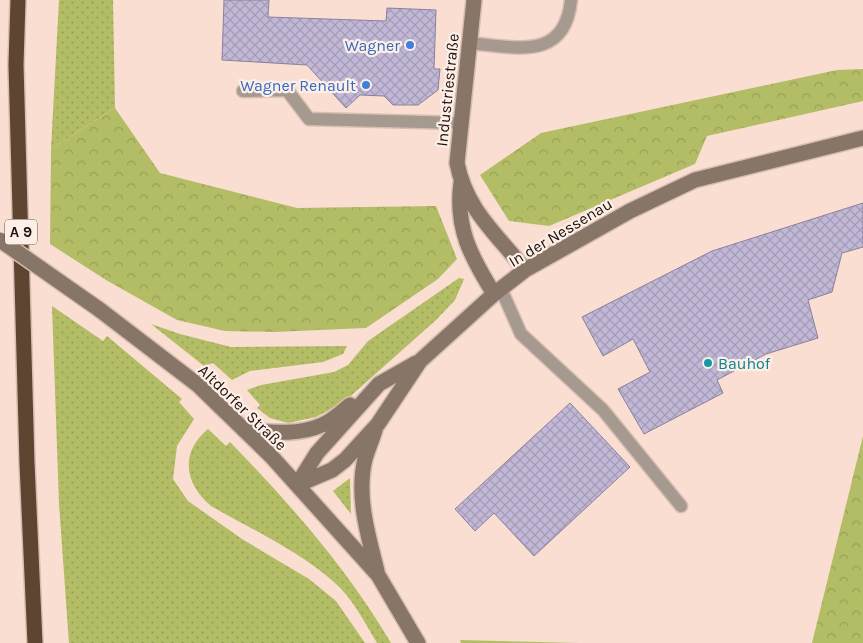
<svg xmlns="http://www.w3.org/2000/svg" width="863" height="643" font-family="Karla,sans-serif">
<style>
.grass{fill:url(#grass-dots)}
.forest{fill:url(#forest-crowns)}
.building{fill:url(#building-cross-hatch);stroke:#8a819e}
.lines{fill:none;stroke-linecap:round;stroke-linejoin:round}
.lane-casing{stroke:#d6bdb1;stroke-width:15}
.secondary-casing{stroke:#d6bdb1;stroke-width:18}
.highway-casing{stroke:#d6bdb1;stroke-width:18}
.lane{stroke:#a69990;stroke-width:12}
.secondary{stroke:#877567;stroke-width:15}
.highway{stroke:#5e4532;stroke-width:15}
.secondary-bridge-casing{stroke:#d6bdb1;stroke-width:18;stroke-linecap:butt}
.secondary-bridge{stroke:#877567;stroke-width:15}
.shop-dot{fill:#3f7fe0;stroke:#fdefe8;stroke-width:2}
.culture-dot{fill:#0f9aa8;stroke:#fdefe8;stroke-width:2}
.labels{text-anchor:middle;stroke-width:4.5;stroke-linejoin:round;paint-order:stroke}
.shield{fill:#fdefe8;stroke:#60544d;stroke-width:1}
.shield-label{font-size:15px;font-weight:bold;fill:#1c110b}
.shop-label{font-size:16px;fill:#366cbe;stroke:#fdefe8;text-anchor:end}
.street-label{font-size:16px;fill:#1c110b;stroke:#fdefe8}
.culture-label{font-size:16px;fill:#0d838f;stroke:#fdefe8;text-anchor:start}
</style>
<defs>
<pattern id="grass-dots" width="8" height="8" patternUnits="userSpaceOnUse" patternTransform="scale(1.25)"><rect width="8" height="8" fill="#b3bd65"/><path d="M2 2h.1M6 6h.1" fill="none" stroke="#99a156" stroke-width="1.8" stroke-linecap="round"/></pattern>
<pattern id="forest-crowns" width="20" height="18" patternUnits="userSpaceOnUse" patternTransform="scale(1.25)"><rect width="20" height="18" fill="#b3bd65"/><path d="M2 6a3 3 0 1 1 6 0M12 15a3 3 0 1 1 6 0" fill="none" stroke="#99a156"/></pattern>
<pattern id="building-cross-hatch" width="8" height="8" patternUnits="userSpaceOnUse" patternTransform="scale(1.25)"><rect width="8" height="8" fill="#c1b7d6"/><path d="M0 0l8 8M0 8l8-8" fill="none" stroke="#a59cb6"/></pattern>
</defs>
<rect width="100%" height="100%" fill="#faded1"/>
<path class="grass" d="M 59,0 L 113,0 L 115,108 L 51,149 Z
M 459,278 L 464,279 L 455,300 L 436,320 L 344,402 L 316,417 L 288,423 L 270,418 L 257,408 L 260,405 L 247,390 L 261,385 L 334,372 L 348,365 L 368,341 Z
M 52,306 L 103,341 L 107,336 L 182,399 L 179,402 L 194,419 L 177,446 L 173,479 L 188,501 L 242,539 L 309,579 L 336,601 L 365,643 L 69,643 L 59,504 Z
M 151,324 L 180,334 L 231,347 L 347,346 L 343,354 L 323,362 L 250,371 L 232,380 L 213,363 L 204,366 Z
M 208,429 L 226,446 L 230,442 C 290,504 347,568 391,643 L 377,643 C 365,623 353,599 335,583 C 299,551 253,530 211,506 C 185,484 179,453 208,429 Z
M 350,478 L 351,514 L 333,491 Z"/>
<path class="forest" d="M 863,69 L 863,101 L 707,136 L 695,164 L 549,226 L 509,221 L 480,175 L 541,133 L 837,70 Z
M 115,108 L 160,173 L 297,208 L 436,206 L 457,259 L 438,279 L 366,328 L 274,332 L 225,331 L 177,320 L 106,280 L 50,244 L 51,149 Z
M 863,436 L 863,643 L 812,643 Z
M 460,640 L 580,643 L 461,643 Z"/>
<path class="building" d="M 224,0 L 269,0 L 268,17 L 386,21 L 387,8 L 436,10 L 434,69 L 440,69 L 438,90 L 418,105 L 393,105 L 384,96 L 360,95 L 346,108 L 307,65 L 222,60 Z
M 863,203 L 863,247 L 842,253 L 832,292 L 808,300 L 818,338 L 766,354 L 717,380 L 723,393 L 644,434 L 618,389 L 650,372 L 633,339 L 603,356 L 582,317 L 712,251 Z
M 570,403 L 630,467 L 534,556 L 494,513 L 475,531 L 455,509 Z"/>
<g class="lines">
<defs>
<path id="lane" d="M 469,43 C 515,47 565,62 571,0
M 243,91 L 287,90 L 309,119 L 460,123
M 501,289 L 521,334 L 603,410 L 681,506"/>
<path id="secondary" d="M 474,0 L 457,163 C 466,210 497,234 525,270
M 461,183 C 455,228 471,257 494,294
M 100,310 L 198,385 L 271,456 L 378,575 L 418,643
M 244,430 C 270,432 297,436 322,425 C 332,421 341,412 350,405
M 375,430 C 372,440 368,449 365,459 C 356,496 368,535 377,571
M 297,485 L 332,470 L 345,460 L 378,424 L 420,361 L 494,294 L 525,270 L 630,211 L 695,180 L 863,138
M 297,485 L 317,453 L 379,384 L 416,363"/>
<path id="highway" d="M 18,0 L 16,65 L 27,463 L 35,643"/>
</defs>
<use href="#lane" class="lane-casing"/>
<use href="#secondary" class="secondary-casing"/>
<use href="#highway" class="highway-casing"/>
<use href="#lane" class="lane"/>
<use href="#secondary" class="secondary"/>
<use href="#highway" class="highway"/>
<defs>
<path id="secondary-bridge" d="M 0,240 L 100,310"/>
</defs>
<use href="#secondary-bridge" class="secondary-bridge-casing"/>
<use href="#secondary-bridge" class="secondary-bridge"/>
</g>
<g class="shop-dot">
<circle cx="410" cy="45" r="5"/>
<circle cx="366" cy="85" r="5"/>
</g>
<circle class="culture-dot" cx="708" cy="363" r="5"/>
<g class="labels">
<rect class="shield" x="5" y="219.5" width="32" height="25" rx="4"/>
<g class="shield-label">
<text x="21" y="237">A 9</text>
</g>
<g class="shop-label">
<text x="400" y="51">Wagner</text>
<text x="356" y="91">Wagner Renault</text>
</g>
<g class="street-label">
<text transform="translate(447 90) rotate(-84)" y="6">Industriestraße</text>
<text transform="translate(560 232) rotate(-31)" y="6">In der Nessenau</text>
<text transform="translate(243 407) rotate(44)" y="6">Altdorfer Straße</text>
</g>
<g class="culture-label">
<text x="718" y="369">Bauhof</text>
</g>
</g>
</svg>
